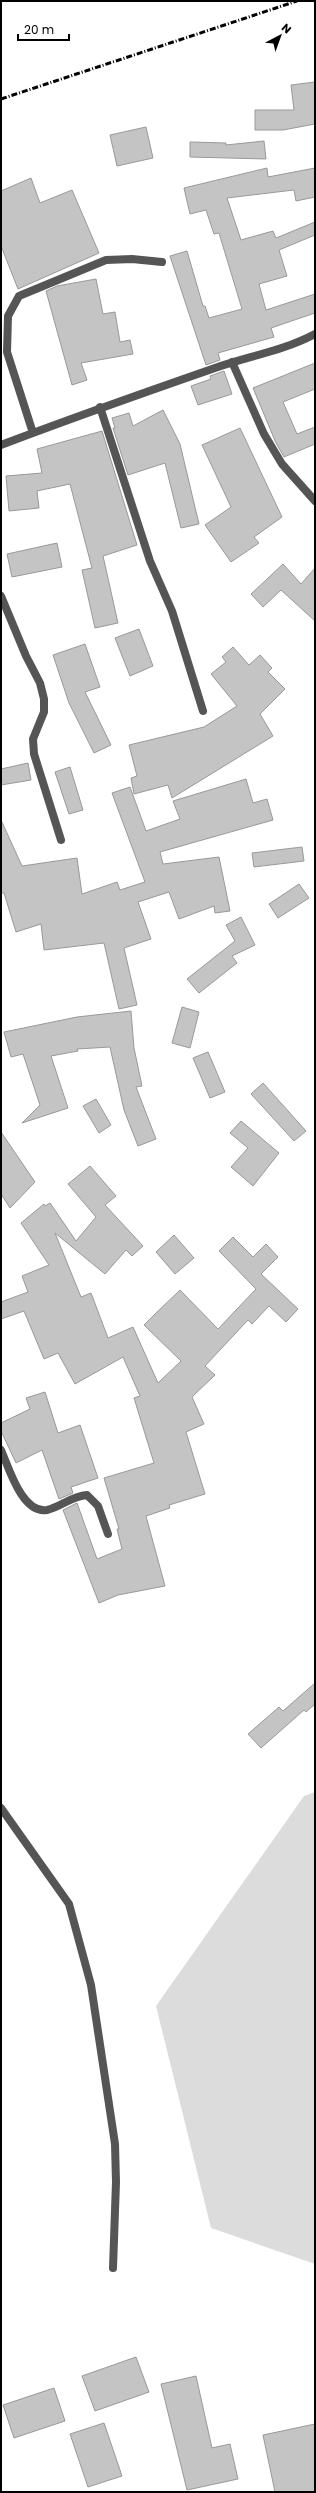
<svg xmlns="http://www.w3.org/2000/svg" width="316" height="2493" font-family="Poppins,sans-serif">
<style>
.green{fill:#dcdcdc}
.building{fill:#c4c4c4;stroke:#999}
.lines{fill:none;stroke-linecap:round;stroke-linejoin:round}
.street{stroke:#555;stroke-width:8}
.rail{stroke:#000;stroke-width:3;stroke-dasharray:6 2 1 2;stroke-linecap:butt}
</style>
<rect width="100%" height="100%" fill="#fff"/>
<path class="green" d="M 315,1792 L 315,2264 L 211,2228 L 156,2006 L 304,1796 Z"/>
<path class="building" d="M 315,82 L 315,124 L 283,130 L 255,130 L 255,110 L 294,110 L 291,85 Z
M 146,127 L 153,158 L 117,166 L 110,135 Z
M 264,141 L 266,159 L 190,157 L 190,142 L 226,143 L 226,145 Z
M 267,168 L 268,177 L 315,168 L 315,197 L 296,201 L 294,190 L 227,198 L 241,240 L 273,231 L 276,238 L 315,222 L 315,235 L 279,250 L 287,276 L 259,284 L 266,310 L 315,294 L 315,313 L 271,328 L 274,337 L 218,353 L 220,360 L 206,365 L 170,256 L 187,251 L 203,306 L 205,306 L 209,318 L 242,309 L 219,233 L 214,234 L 206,210 L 190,214 L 184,188 Z
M 31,178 L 40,203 L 72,190 L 99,253 L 18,289 L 1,246 L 1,191 Z
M 96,279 L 103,314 L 115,312 L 120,342 L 130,340 L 133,354 L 81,363 L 87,380 L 72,385 L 46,291 L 57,286 Z
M 315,363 L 315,389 L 283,402 L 297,434 L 315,427 L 315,444 L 284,457 L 276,443 L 253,388 Z
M 224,371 L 232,394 L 198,405 L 191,386 L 211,379 L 210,376 Z
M 163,410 L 180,444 L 199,524 L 181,528 L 165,463 L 128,475 L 113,428 L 115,428 L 112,418 L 129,413 L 133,426 Z
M 240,428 L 282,517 L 254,537 L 259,543 L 231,562 L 205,525 L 231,507 L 202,445 Z
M 102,431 L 137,545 L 103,556 L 118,623 L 95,628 L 82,570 L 92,568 L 70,484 L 37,491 L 39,508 L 9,511 L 6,476 L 42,473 L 37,449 Z
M 57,543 L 62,567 L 12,577 L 7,554 Z
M 283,564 L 301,584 L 315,568 L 315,621 L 281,590 L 263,607 L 251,594 Z
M 139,629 L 153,666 L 130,676 L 115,638 Z
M 85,644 L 100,687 L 85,692 L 111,745 L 94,753 L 69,703 L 53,655 Z
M 233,647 L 249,665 L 260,655 L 272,668 L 268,672 L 285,689 L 260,714 L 273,736 L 172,798 L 168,785 L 134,794 L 131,778 L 137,776 L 129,745 L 204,727 L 237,706 L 211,674 L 226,662 L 222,657 Z
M 28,763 L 31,780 L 1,785 L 1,769 Z
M 70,767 L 83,810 L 69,814 L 55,772 Z
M 246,779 L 253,803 L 267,799 L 273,820 L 160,852 L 163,864 L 219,857 L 230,911 L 215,913 L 214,906 L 179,919 L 169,892 L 138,902 L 151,939 L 124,948 L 137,1005 L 119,1009 L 104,943 L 44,950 L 41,924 L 16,932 L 4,893 L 1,893 L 1,820 L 22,866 L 77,858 L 82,894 L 117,882 L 120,890 L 145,882 L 112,793 L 130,787 L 146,831 L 180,819 L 173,801 Z
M 302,847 L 304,861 L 254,867 L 252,853 Z
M 299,884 L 309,898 L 278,918 L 269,904 Z
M 241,917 L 255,945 L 232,956 L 237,963 L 199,993 L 187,979 L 235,941 L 226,925 Z
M 182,1007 L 199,1012 L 190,1048 L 172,1043 Z
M 131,1011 L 134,1048 L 142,1086 L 136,1087 L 156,1139 L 138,1146 L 124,1110 L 110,1047 L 77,1049 L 78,1051 L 51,1056 L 68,1108 L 22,1123 L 40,1105 L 23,1054 L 11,1057 L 4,1032 L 77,1017 Z
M 208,1052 L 225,1092 L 210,1098 L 193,1058 Z
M 263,1083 L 306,1131 L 294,1141 L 251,1094 Z
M 96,1099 L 111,1125 L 99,1133 L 83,1106 Z
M 241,1121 L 279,1153 L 253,1186 L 231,1167 L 248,1148 L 230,1133 Z
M 1,1132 L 35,1182 L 10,1208 L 1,1194 Z
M 90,1166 L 116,1196 L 105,1205 L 143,1246 L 132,1256 L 126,1250 L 105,1274 L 55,1233 L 81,1297 L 91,1293 L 108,1338 L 133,1327 L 158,1383 L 181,1361 L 144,1325 L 156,1313 L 180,1290 L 218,1329 L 256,1289 L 219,1251 L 233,1237 L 253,1257 L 266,1244 L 278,1257 L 261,1274 L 298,1309 L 286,1322 L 269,1306 L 252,1324 L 248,1320 L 205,1366 L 215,1375 L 192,1397 L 204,1424 L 186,1432 L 205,1494 L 169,1505 L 170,1508 L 146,1516 L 165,1586 L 118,1595 L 99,1603 L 63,1510 L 77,1503 L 97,1559 L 122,1549 L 117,1529 L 119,1529 L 104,1478 L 154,1463 L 134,1398 L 140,1396 L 123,1357 L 75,1384 L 58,1353 L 44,1359 L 24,1311 L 1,1319 L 1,1302 L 28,1292 L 22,1276 L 49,1265 L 21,1223 L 44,1204 L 45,1206 L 50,1203 L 76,1241 L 96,1217 L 68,1184 Z
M 174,1235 L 194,1258 L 175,1274 L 156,1252 Z
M 45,1392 L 58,1433 L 80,1425 L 98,1478 L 71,1487 L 73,1493 L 59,1499 L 42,1450 L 16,1463 L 1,1431 L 1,1423 L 30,1409 L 26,1398 Z
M 315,1683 L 315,1704 L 306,1712 L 304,1710 L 261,1748 L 248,1734 L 279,1707 L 283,1711 Z
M 136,2357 L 149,2392 L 95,2411 L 82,2376 Z
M 196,2376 L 212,2448 L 230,2444 L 238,2479 L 187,2490 L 161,2384 Z
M 54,2388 L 65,2421 L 14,2438 L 3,2405 Z
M 104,2423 L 122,2476 L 88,2487 L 70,2434 Z
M 315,2424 L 315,2492 L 275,2492 L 263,2435 Z"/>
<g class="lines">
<path class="street" d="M 232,362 L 264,434 L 282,464 L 315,501
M 100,407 L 150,561 L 172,611 L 203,711
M 33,433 L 7,352 L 8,316 L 19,296 L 106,260 L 132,259 L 162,262
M 1,445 C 72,418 143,393 215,368 C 249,356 283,351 315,334
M 1,596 L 26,656 L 40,683 L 44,699 L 44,712 L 33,739 L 34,754 L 61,840
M 1,1450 C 9,1468 22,1514 47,1510 C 61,1507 71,1496 87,1495 L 98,1506 L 108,1534
M 1,1808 L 69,1904 L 91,1985 L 115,2144 L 116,2182 L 113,2268"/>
<path class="rail" d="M 1,99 L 297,1"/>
</g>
<rect width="316" height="2493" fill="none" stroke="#000000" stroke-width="4"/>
<g transform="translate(280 36) rotate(41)" stroke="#ffffff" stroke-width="3" paint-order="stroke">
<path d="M0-3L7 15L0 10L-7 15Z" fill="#000000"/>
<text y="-6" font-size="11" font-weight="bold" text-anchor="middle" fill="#000000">N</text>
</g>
<path d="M18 34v6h51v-6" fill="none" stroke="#000000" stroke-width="2"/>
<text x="24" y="34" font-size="12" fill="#000000" stroke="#ffffff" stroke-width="3" paint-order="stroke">20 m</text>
</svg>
